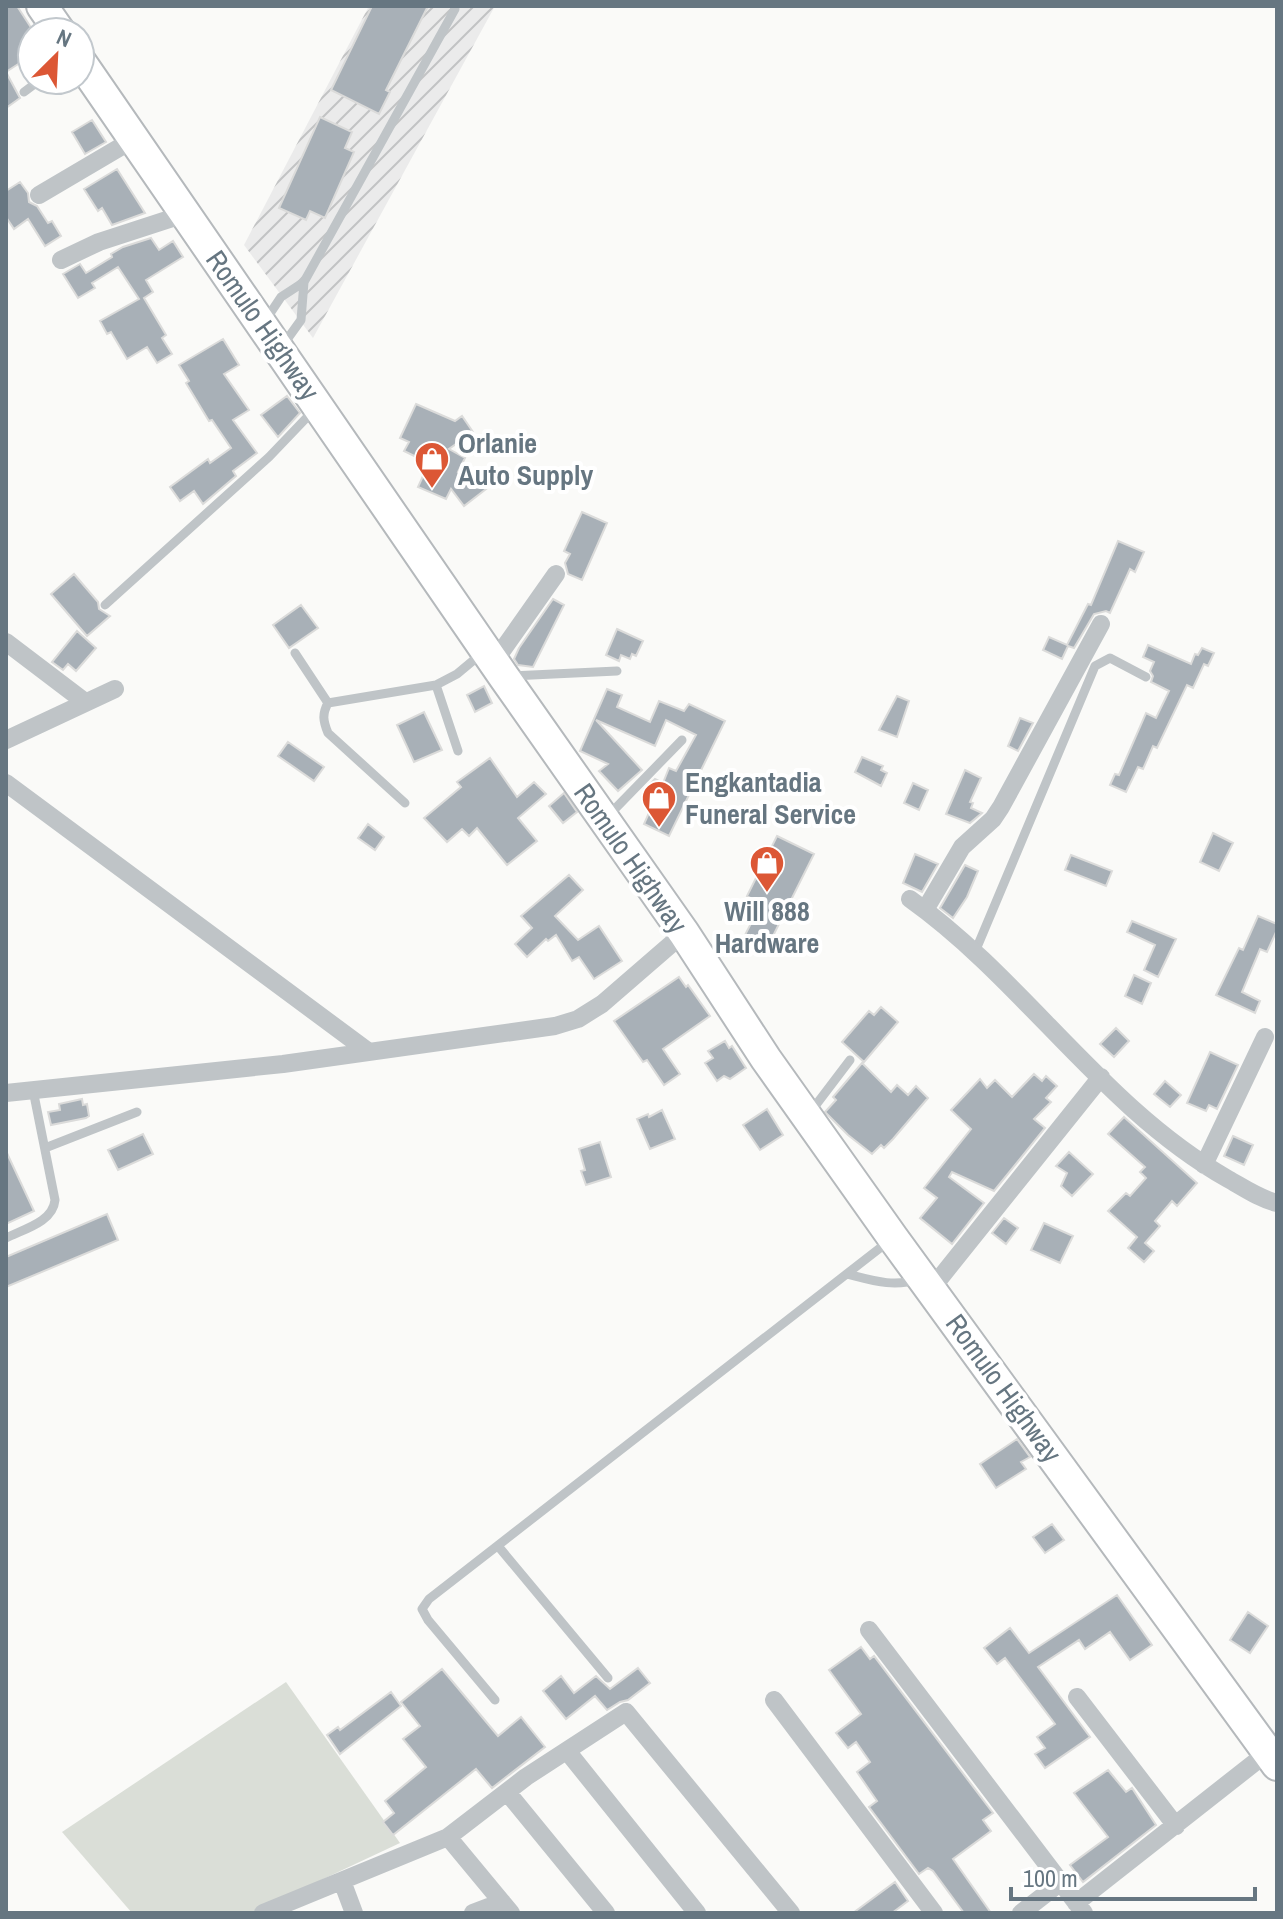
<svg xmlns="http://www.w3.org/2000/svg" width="1283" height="1919" font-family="'Archivo Narrow',sans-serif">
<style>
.industrial{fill:url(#industrial-furrows)}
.park{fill:#daded7}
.building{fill:#a8b0b7;stroke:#dbdbda;stroke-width:2}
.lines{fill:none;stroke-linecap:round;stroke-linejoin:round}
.trunk-casing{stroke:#b5b9bc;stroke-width:34}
.service{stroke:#bfc4c7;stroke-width:9}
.minor{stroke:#bfc4c7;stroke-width:18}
.trunk{stroke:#fff;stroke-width:30}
.labels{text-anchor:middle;stroke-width:8;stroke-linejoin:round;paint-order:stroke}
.street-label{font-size:28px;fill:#667681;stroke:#fff}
.poi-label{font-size:28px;font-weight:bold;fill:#667681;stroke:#fff;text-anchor:start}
</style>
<defs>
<pattern id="industrial-furrows" width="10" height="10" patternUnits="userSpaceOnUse" patternTransform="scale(2)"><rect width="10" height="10" fill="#ebebeb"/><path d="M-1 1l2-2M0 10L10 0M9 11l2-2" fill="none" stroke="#c2c3c4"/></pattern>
</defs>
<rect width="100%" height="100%" fill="#fafaf8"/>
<path class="industrial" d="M 369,6 L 495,6 L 313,338 L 244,245 Z"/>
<path class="park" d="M 286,1682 L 400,1843 L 251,1913 L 132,1913 L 62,1832 Z"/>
<path class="building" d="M 6,6 L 17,6 L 32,29 L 32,55 L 6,72 L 20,98 L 6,108 Z
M 372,6 L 428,6 L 386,90 L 390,92 L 379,114 L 331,90 Z
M 320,117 L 352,132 L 345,148 L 354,152 L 325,218 L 310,211 L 306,220 L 279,208 Z
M 92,120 L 106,142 L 85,154 L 72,132 Z
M 117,169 L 145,213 L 112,225 L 102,208 L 98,211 L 84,189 Z
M 20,182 L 28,193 L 29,202 L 37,206 L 48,223 L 52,221 L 61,236 L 45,246 L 28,219 L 14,229 L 6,217 L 6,191 Z
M 151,238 L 159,250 L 173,241 L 183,257 L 146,280 L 153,292 L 144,298 L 166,335 L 162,338 L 172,354 L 157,363 L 147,347 L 127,359 L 111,332 L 107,334 L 100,321 L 139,299 L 118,267 L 92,283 L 95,288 L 78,298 L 63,274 L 80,264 L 86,273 L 112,257 L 111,254 L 123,247 Z
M 223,339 L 239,365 L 224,374 L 249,410 L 233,420 L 257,453 L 233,471 L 236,476 L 203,504 L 194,491 L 180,501 L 170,487 L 208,459 L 210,463 L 231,448 L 212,420 L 209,421 L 186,383 L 189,381 L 179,365 Z
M 287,396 L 300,413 L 278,437 L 261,415 Z
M 416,404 L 455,421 L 462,416 L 473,432 L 449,449 L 465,458 L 458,472 L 490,486 L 464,506 L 451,489 L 446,499 L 418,487 L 429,463 L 404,451 L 409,442 L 400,438 Z
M 582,512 L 607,523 L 582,580 L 568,574 L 565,563 L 570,554 L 564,551 Z
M 1118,541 L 1144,552 L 1135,572 L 1130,569 L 1110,613 L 1106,611 L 1094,614 L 1074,648 L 1068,646 L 1062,659 L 1043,650 L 1049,637 L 1067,645 L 1088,604 L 1091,605 Z
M 74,574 L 98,602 L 99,609 L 110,616 L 87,636 L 51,594 Z
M 553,599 L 564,605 L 533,667 L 518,665 L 514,659 L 519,648 Z
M 301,605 L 318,628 L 289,648 L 273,625 Z
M 617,629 L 643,641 L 636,656 L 632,654 L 630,659 L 621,655 L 619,661 L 606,655 Z
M 77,631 L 96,648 L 76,671 L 68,664 L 63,670 L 52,662 Z
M 1148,645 L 1191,664 L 1195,654 L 1198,655 L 1202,648 L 1214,653 L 1208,666 L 1204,664 L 1193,688 L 1187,685 L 1157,748 L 1153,746 L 1143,769 L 1138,767 L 1126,792 L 1110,785 L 1115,774 L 1119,775 L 1146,713 L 1156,718 L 1169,691 L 1151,682 L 1153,676 L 1150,671 L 1154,662 L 1143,657 Z
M 484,686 L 492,703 L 475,712 L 467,695 Z
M 607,689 L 622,695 L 617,707 L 650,722 L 659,701 L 684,711 L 689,704 L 725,721 L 669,836 L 644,824 L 657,795 L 645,789 L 655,779 L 663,783 L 669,768 L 676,771 L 696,735 L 666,720 L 655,746 L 596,720 L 642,770 L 618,791 L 599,771 L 608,764 L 580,751 Z
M 897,696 L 909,701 L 897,737 L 879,730 Z
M 424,712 L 442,750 L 414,762 L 397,725 Z
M 1020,718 L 1033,723 L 1018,751 L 1008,746 Z
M 288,742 L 324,767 L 314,781 L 278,756 Z
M 862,757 L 883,766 L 881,770 L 887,773 L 881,786 L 855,772 Z
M 490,758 L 517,797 L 534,782 L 546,794 L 518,818 L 537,841 L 507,865 L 477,828 L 469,836 L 462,829 L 447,842 L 424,818 L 461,787 L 457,782 Z
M 965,770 L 981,778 L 970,802 L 973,803 L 971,808 L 982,813 L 970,823 L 946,814 Z
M 913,783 L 928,790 L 919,810 L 904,803 Z
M 564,793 L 577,812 L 563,823 L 549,806 Z
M 368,824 L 384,837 L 375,850 L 358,838 Z
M 1213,833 L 1233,843 L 1219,871 L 1200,862 Z
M 777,836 L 814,854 L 768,946 L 745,935 L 761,904 L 747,896 Z
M 915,854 L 938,864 L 922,892 L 903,883 Z
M 1071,855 L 1112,871 L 1106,886 L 1065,870 Z
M 965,865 L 978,871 L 967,897 L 953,918 L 940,908 Z
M 569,875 L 583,890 L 555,916 L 578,940 L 599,926 L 622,961 L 594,979 L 579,957 L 572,961 L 556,935 L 548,941 L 546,939 L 527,957 L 515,944 L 532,928 L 521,916 Z
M 1258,916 L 1277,924 L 1277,930 L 1267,952 L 1260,949 L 1242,992 L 1260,1001 L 1255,1013 L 1216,995 L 1239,948 L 1243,950 Z
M 1132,921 L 1176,939 L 1158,977 L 1144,970 L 1155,945 L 1127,932 Z
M 1134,975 L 1151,983 L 1142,1004 L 1125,996 Z
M 679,977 L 686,987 L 688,985 L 710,1016 L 663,1049 L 680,1074 L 664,1085 L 647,1060 L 643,1062 L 614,1021 Z
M 881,1007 L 898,1022 L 864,1062 L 842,1042 L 869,1011 L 874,1015 Z
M 1116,1028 L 1129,1041 L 1114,1057 L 1100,1044 Z
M 725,1041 L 729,1048 L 732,1046 L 746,1068 L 730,1079 L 724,1076 L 717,1081 L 705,1063 L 713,1058 L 708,1051 Z
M 1210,1052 L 1238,1065 L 1217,1109 L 1209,1105 L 1206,1111 L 1187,1103 Z
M 862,1063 L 891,1092 L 897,1085 L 908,1095 L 916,1086 L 928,1098 L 893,1139 L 884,1148 L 881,1145 L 872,1154 L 848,1135 L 825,1112 L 836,1100 L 833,1097 Z
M 1034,1074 L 1042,1081 L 1046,1076 L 1057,1086 L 1046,1098 L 1051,1102 L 1034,1119 L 1045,1128 L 994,1191 L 952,1172 L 949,1177 L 984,1203 L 952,1244 L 920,1218 L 937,1198 L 924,1188 L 971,1129 L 951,1110 L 980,1079 L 987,1088 L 995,1080 L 1012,1097 Z
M 1165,1081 L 1181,1095 L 1170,1107 L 1154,1094 Z
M 82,1099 L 83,1105 L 87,1104 L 89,1116 L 86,1118 L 51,1125 L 48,1112 L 60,1110 L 59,1104 Z
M 767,1109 L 783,1135 L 760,1150 L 743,1125 Z
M 662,1110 L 675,1139 L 650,1149 L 637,1119 L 648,1114 L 649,1117 Z
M 1124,1117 L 1197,1183 L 1177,1206 L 1172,1201 L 1155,1221 L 1160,1226 L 1145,1243 L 1154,1251 L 1144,1262 L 1128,1248 L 1137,1237 L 1108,1211 L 1126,1193 L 1130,1196 L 1146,1178 L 1140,1172 L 1145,1167 L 1108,1134 Z
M 143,1134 L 153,1154 L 118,1170 L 108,1150 Z
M 1233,1136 L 1253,1145 L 1244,1165 L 1224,1156 Z
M 600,1142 L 611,1177 L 586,1185 L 581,1171 L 585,1170 L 579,1149 Z
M 6,1151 L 34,1211 L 6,1224 Z
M 1069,1152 L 1093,1174 L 1072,1196 L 1061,1186 L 1067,1173 L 1056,1166 Z
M 107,1214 L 118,1240 L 6,1287 L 6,1257 Z
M 1004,1218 L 1018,1228 L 1006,1244 L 992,1233 Z
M 1044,1223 L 1073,1236 L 1060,1263 L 1031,1250 Z
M 1017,1439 L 1030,1457 L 1021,1462 L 1026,1469 L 996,1488 L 980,1464 Z
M 1052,1524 L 1064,1540 L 1045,1553 L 1033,1537 Z
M 1117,1595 L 1152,1645 L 1130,1660 L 1110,1632 L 1085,1649 L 1079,1640 L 1038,1667 L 1090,1737 L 1045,1768 L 1035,1754 L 1045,1748 L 1037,1737 L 1055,1724 L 1005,1658 L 997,1664 L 984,1648 L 1010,1628 L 1029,1653 Z
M 1248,1612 L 1268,1626 L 1250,1653 L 1230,1640 Z
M 861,1647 L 870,1659 L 874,1656 L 993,1813 L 983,1820 L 991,1831 L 953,1859 L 991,1913 L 964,1913 L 933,1871 L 928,1868 L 919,1874 L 869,1807 L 877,1801 L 857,1772 L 870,1762 L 856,1742 L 848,1748 L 836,1733 L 861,1714 L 829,1670 Z
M 638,1668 L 650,1683 L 628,1700 L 620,1702 L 607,1710 L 595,1696 L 566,1719 L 543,1691 L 561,1676 L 574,1693 L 596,1676 L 610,1689 Z
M 442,1669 L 498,1736 L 521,1717 L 545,1747 L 492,1788 L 476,1769 L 393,1835 L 383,1822 L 394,1813 L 385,1801 L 426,1767 L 403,1739 L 420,1726 L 401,1702 Z
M 391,1692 L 401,1706 L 340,1754 L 327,1735 L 338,1727 L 340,1730 Z
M 1108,1770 L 1126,1792 L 1132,1788 L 1156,1825 L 1083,1882 L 1070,1865 L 1108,1837 L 1074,1793 Z
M 895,1882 L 908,1901 L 892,1913 L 853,1913 Z"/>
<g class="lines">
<defs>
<path id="trunk" d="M 42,6 L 60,32
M 80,61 L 504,677 L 684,933 L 766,1059 L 893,1238 L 1277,1765"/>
</defs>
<use href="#trunk" class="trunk-casing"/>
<path class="service" d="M 24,92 L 40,80
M 265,321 L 281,297 L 304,282
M 283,345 L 301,320 L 304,282 L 455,9
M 105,605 L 269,457 L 313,411
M 295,653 L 328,703
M 511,676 L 617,671
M 436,685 L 458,751
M 405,803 L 328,733 C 323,721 322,714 328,703 L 436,685 L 457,674 L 481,654
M 607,817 L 682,740
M 975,952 L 1095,666 L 1110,658 L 1146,677
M 809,1114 L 850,1060
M 45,1148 L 137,1112
M 6,1238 C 24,1229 53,1222 55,1200 L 33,1090
M 847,1274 C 871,1280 894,1288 918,1279
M 498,1546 L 608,1678
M 495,1700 L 428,1620 L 422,1609 L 429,1599 L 889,1241"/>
<path class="minor" d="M 39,195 L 134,139
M 61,260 L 99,242 L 185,214
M 6,642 L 85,702
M 494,662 L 556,574
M 6,740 L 115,689
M 6,783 L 369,1052
M 910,899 C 1025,981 1104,1109 1228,1179 C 1244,1188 1260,1199 1277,1203
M 925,910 L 962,847 L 993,819 L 1001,807 L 1101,624
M 6,1093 L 283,1064 L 555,1026 L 578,1019 L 602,1004 L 684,933
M 1204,1165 L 1265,1037
M 932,1288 L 1101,1077
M 869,1630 L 1084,1913
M 1077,1697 L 1176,1826
M 774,1700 L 934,1913
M 567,1751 L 697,1913
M 507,1792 L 606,1913
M 448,1837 L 511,1913
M 342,1881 L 354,1913
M 1076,1903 L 1268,1752
M 263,1913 L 448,1837 L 526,1777 L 626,1712 L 791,1913
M 473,1913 L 502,1902
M 1021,1913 L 1061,1882"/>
<use href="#trunk" class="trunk"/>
</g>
<defs>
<symbol id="shop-pin" viewBox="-11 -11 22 30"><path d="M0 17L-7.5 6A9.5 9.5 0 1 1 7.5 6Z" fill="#dc5735" stroke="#fff"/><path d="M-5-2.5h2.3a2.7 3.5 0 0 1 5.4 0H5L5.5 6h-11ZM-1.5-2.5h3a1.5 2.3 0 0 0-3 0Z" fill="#fff"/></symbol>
</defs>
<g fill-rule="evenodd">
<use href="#shop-pin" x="412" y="439" width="40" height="54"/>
<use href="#shop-pin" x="639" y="778" width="40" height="54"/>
<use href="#shop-pin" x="747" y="843" width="40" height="54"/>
</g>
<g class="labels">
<g class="street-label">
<text transform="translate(263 325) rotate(55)" y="10">Romulo Highway</text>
<text transform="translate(631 858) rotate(55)" y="10">Romulo Highway</text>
<text transform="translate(1004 1388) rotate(54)" y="10">Romulo Highway</text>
</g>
<g class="poi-label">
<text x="458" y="453">Orlanie<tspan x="458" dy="32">Auto Supply</tspan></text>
<text x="685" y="792">Engkantadia<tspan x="685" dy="32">Funeral Service</tspan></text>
<text x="767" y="921" text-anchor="middle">Will 888<tspan x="767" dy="32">Hardware</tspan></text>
</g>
</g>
<rect width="1283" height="1919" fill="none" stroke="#667681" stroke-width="16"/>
<g transform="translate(56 56) rotate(24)"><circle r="38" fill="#ffffff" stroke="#c2c8cd" stroke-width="2"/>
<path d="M0-6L14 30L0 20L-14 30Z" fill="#dc5735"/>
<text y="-12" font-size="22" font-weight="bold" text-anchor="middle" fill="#667681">N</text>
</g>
<path d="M1011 1887v12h244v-12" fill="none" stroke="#667681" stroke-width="4"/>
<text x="1023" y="1887" font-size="24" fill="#667681" stroke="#ffffff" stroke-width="6" paint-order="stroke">100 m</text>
</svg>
